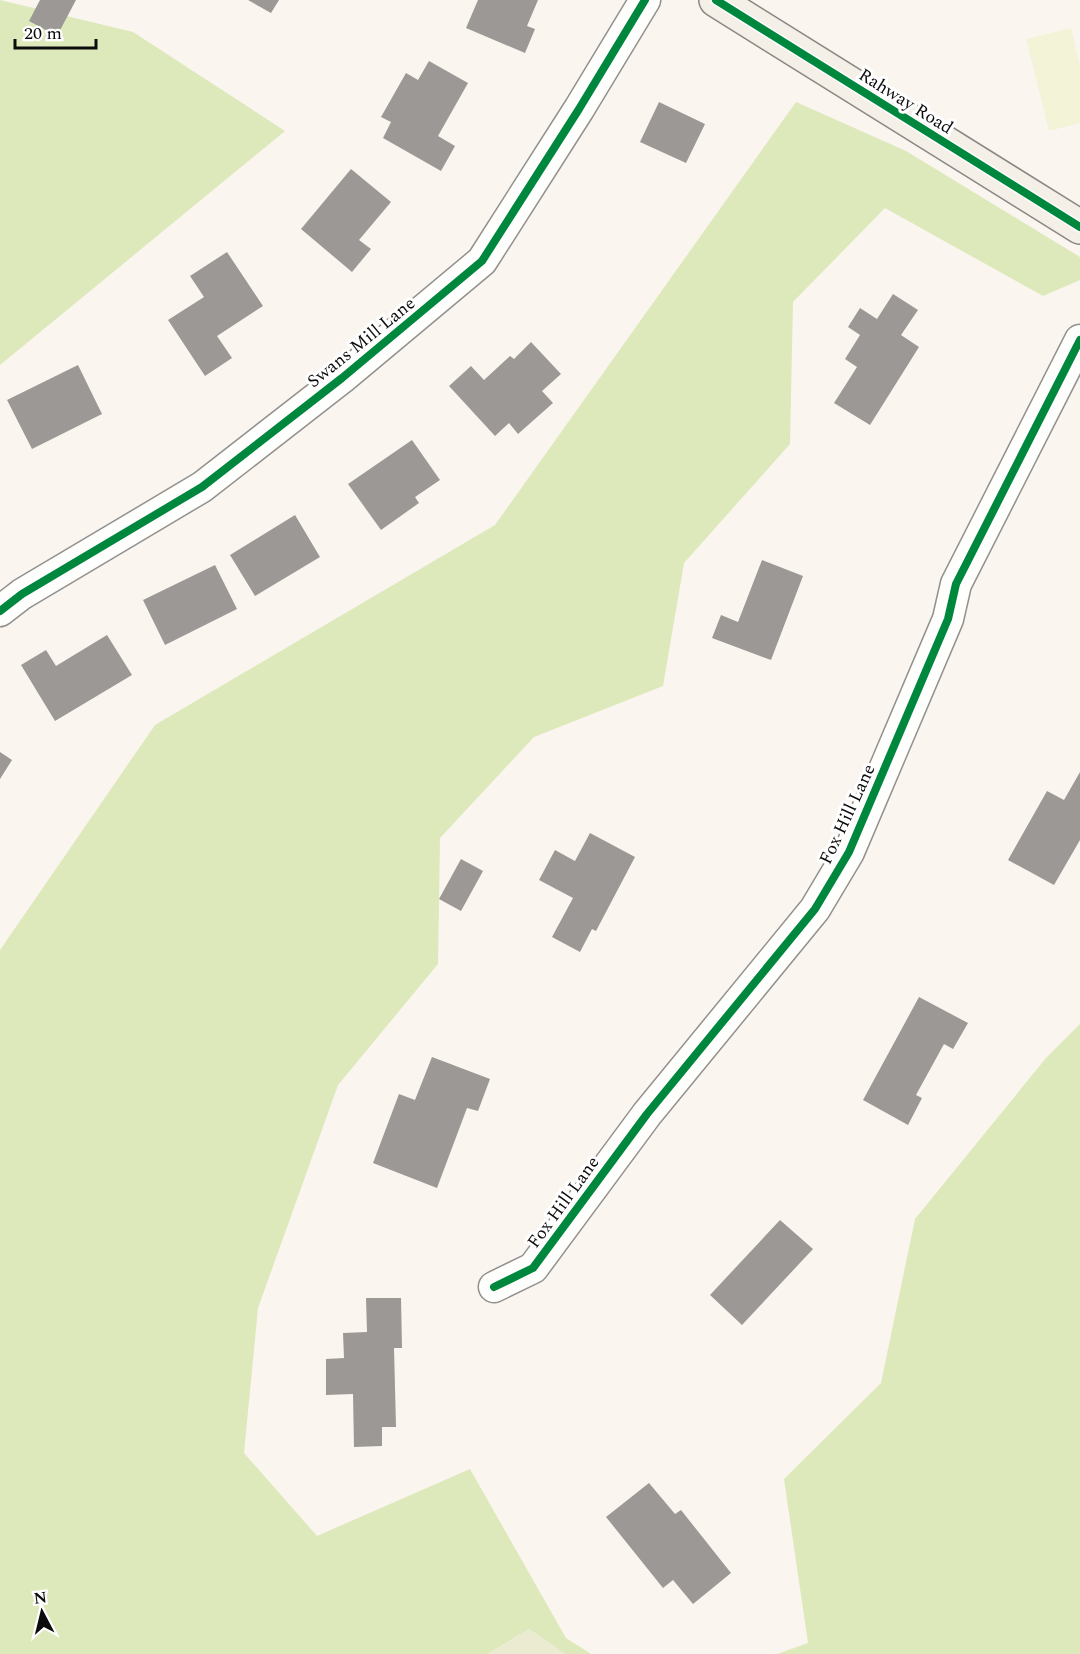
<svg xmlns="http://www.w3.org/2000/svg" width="1080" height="1654" font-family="Spectral,serif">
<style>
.forest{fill:#dde9ba}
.cemetery{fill:#ebebd2}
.pitch{fill:#f3f4d7}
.building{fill:#9c9895}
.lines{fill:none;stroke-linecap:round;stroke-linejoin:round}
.street-casing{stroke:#93918e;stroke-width:33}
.secondary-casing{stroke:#8a8885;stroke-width:36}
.street{stroke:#fefefd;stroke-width:30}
.secondary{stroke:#f4f0e8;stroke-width:33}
.cycleway-casing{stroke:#fff;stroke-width:11}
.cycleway{stroke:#00873e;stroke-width:8}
.labels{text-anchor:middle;stroke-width:6;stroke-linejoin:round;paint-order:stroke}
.street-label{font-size:18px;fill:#0c0c0c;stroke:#fff}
</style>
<rect width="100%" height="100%" fill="#faf5ef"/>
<path class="forest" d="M 0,0 L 133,32 L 285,131 L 0,365 Z
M 796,102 L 906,151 L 1080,257 L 1080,280 L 1043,296 L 885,208 L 793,302 L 790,444 L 684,563 L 663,686 L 534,737 L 440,838 L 438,964 L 338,1085 L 258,1308 L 244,1453 L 317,1536 L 470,1469 L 566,1638 L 591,1654 L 565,1654 L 529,1629 L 488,1654 L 0,1654 L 0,950 L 155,725 L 495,525 Z
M 1080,1024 L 1080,1654 L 777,1654 L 808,1643 L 784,1479 L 881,1383 L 915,1219 L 1046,1058 Z"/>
<path class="cemetery" d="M 529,1629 L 565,1654 L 488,1654 Z"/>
<path class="pitch" d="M 1071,28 L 1080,65 L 1080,123 L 1049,131 L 1026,39 Z"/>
<path class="building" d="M 40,0 L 76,0 L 57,36 L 29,21 Z
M 248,0 L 279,0 L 271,13 Z
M 478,0 L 538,0 L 527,26 L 535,29 L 525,53 L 466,28 Z
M 429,61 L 468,83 L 438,136 L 455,146 L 441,171 L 383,138 L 391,122 L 381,117 L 406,73 L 418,80 Z
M 659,102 L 705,124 L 686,163 L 640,142 Z
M 351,169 L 391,202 L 359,240 L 371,249 L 352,272 L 301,229 Z
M 227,252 L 263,306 L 217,336 L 232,358 L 205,376 L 168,320 L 204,297 L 190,276 Z
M 893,294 L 918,310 L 901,335 L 919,347 L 870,425 L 834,403 L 857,367 L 845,359 L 860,335 L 848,327 L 860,308 L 877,319 Z
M 531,342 L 561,374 L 542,391 L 553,403 L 518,434 L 509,423 L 495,436 L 449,386 L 471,366 L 484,380 L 510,356 L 514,359 Z
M 78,365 L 102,414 L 32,449 L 7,400 Z
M 412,440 L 440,480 L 415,497 L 419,503 L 381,530 L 348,484 Z
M 295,515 L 320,557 L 255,596 L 230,555 Z
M 762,560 L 803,576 L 771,660 L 712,638 L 721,615 L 738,622 Z
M 215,565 L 237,609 L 165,645 L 143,600 Z
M 107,635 L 132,675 L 55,721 L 21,665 L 46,650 L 56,666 Z
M 0,752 L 12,760 L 0,779 Z
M 1080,772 L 1080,840 L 1054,885 L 1008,860 L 1047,791 L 1064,800 Z
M 590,833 L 635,857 L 596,931 L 592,929 L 580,952 L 552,937 L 573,898 L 539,880 L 555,850 L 575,861 Z
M 461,859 L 483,871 L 461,911 L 439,899 Z
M 919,997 L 968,1023 L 953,1049 L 944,1044 L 916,1095 L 922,1098 L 908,1125 L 863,1100 Z
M 432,1057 L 490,1079 L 478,1111 L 467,1108 L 437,1188 L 373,1163 L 399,1094 L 415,1100 Z
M 780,1220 L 813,1249 L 742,1325 L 710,1295 Z
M 366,1298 L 401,1298 L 402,1348 L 394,1348 L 396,1427 L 382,1427 L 382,1446 L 354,1447 L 353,1394 L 326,1395 L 326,1359 L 344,1358 L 343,1333 L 367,1332 Z
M 649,1483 L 675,1514 L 681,1510 L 731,1573 L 693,1604 L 673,1580 L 663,1588 L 606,1517 Z"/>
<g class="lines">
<defs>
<path id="street" d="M 0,611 L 22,594 L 202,487 L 342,378 L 482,261 L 579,109 L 645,0
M 494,1287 L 533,1268 L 647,1114 L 815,909 L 849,852 L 948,619 L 956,584 L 1080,340"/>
<path id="secondary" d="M 716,0 L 1080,227"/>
</defs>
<use href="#street" class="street-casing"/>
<use href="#secondary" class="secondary-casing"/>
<use href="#street" class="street"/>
<use href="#secondary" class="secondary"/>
<defs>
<path id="cycleway" d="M 716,0 L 1080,227
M 0,611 L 22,594 L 202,487 L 342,378 L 482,261 L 579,109 L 645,0
M 494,1287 L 533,1268 L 647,1114 L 815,909 L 849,852 L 948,619 L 956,584 L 1080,340"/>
</defs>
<use href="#cycleway" class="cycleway-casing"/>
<use href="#cycleway" class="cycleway"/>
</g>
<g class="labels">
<g class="street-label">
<text transform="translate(906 101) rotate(32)" y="6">Rahway Road</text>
<text transform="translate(361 342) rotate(-39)" y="6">Swans Mill Lane</text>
<text transform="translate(847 814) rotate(-65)" y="6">Fox Hill Lane</text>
<text transform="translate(563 1202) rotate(-54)" y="6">Fox Hill Lane</text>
</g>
</g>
<g transform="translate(42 1612) rotate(353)" stroke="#ffffff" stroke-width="4.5" paint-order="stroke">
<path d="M0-4.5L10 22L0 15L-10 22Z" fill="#0c0c0c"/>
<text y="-9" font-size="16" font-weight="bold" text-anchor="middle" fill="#0c0c0c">N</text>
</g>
<path d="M15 39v9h81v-9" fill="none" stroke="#0c0c0c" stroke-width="3"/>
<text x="24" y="39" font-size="18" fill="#0c0c0c" stroke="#ffffff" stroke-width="4.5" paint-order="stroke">20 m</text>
</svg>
